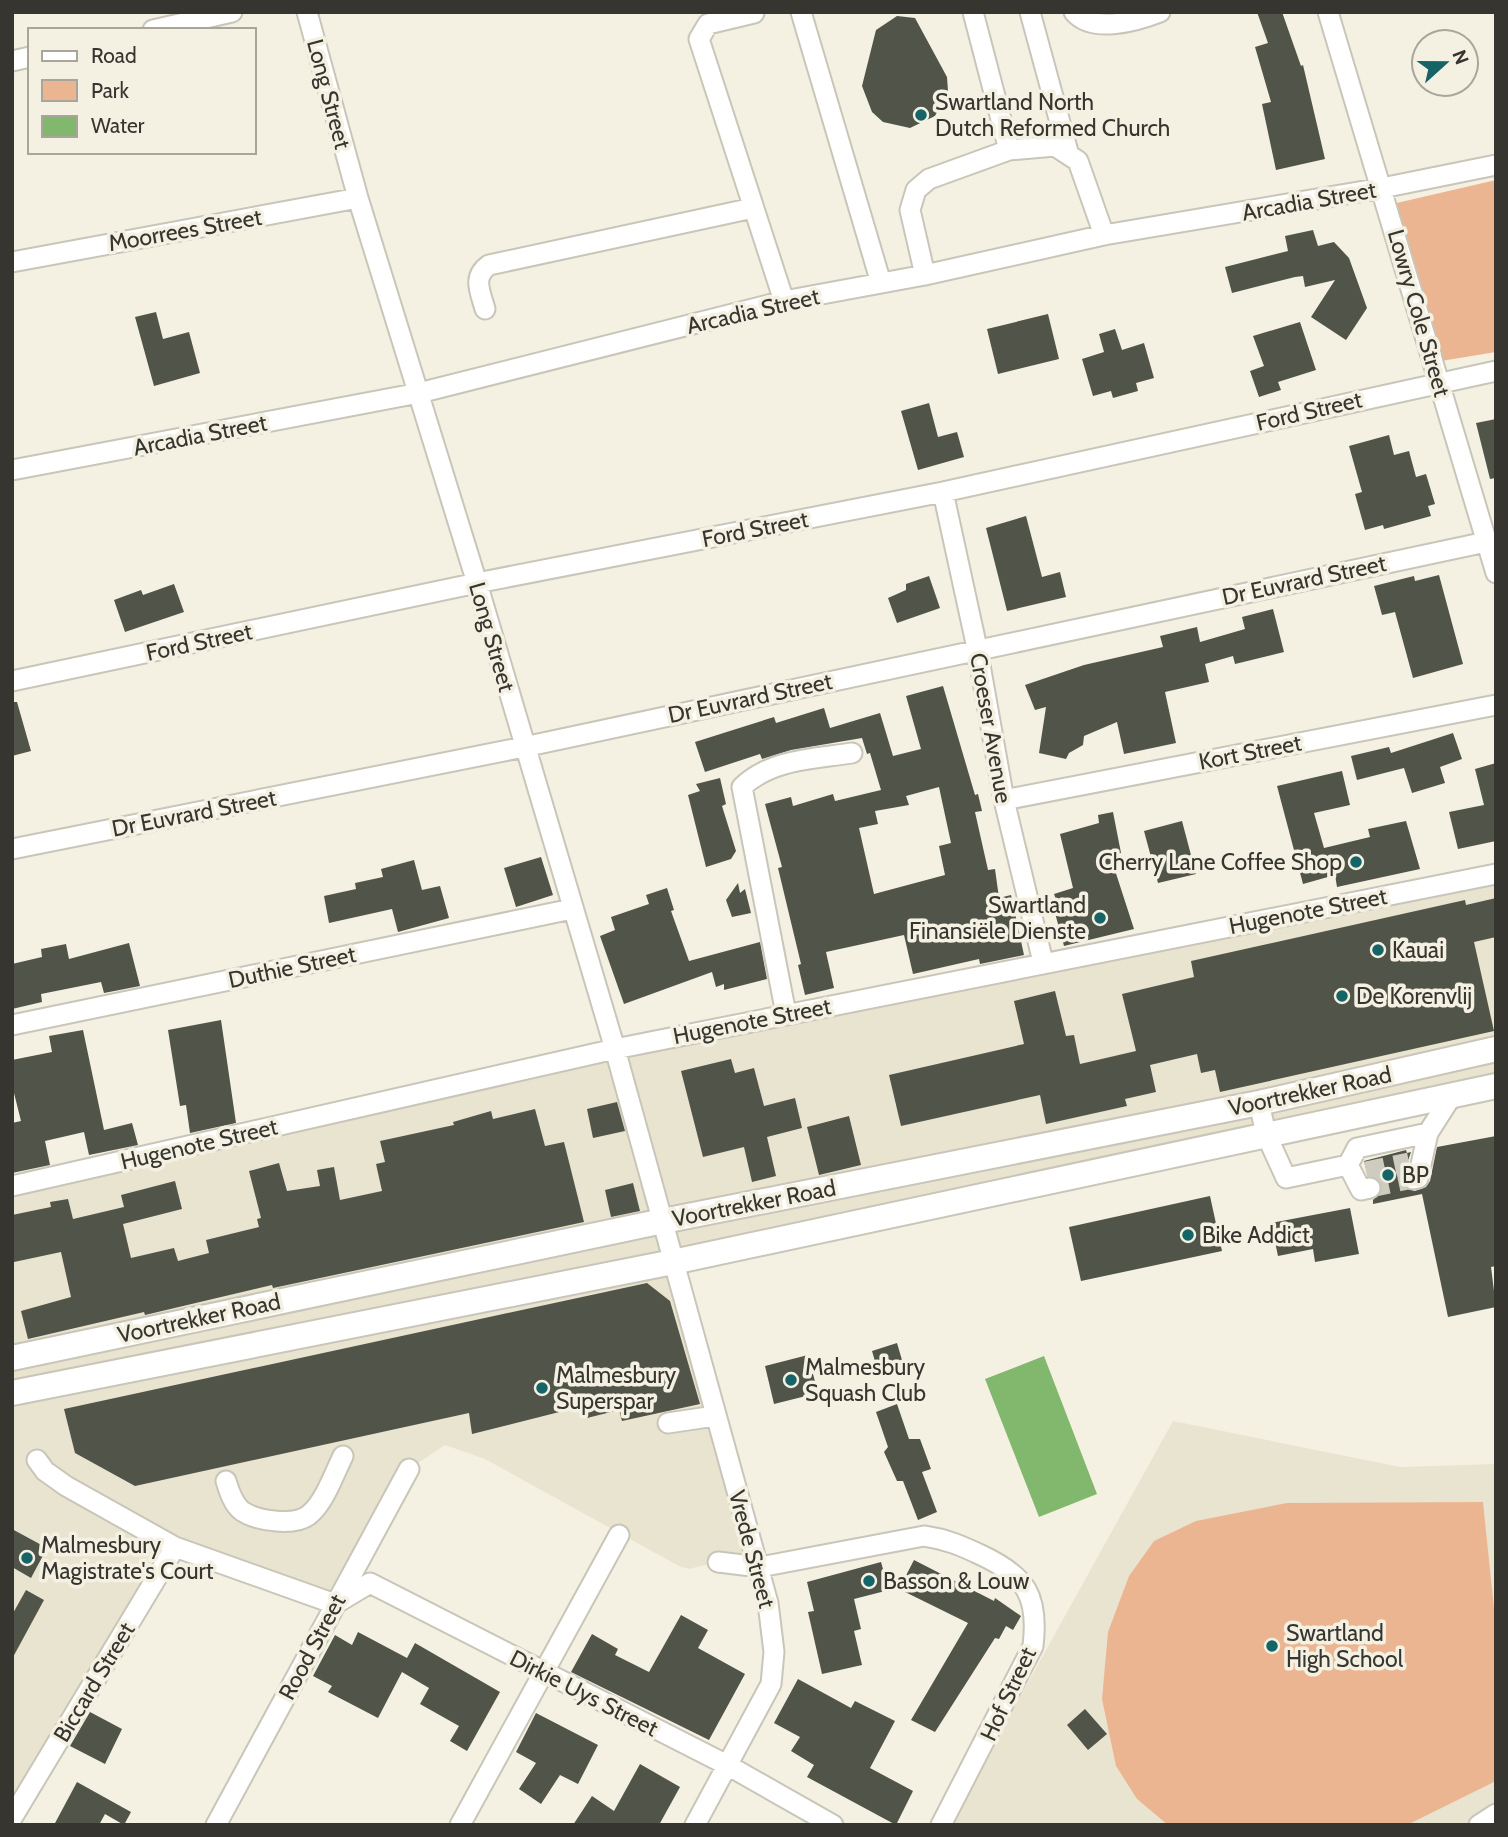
<svg xmlns="http://www.w3.org/2000/svg" width="1508" height="1837" font-family="Cabin,sans-serif">
<style>
.built{fill:#e9e4d0}
.green{fill:#ecb592}
.water{fill:#82b86d}
.building{fill:#515448;fill-rule:evenodd}
.lines{fill:none;stroke-linecap:round;stroke-linejoin:round}
.minor-tunnel{stroke:#cecbbf;stroke-width:19;stroke-dasharray:19 10;stroke-linecap:butt}
.minor-casing{stroke:#c9c5b8;stroke-width:23}
.major-casing{stroke:#c9c5b8;stroke-width:28}
.minor{stroke:#fff;stroke-width:19}
.major{stroke:#fff;stroke-width:24}
.poi-dot{fill:#156468;stroke:#f4f1e3;stroke-width:2.5}
.labels{text-anchor:middle;stroke-width:7;stroke-linejoin:round;paint-order:stroke}
.street-label{font-size:23px;fill:#36352f;stroke:#f4f1e3}
.poi-label{font-size:23px;fill:#36352f;stroke:#f4f1e3;text-anchor:start}
</style>
<rect width="100%" height="100%" fill="#f4f1e3"/>
<path class="built" d="M 1496,874 L 1496,1086 L 673,1262 L 760,1567 L 718,1562 L 689,1569 L 679,1566 L 485,1459 L 445,1445 L 409,1469 L 335,1604 L 175,1547 L 12,1818 L 12,1186 L 615,1049 Z
M 1173,1421 L 1400,1467 L 1496,1464 L 1496,1825 L 949,1825 Z"/>
<path class="green" d="M 1496,180 L 1496,352 L 1435,362 L 1388,205 Z
M 1483,1502 L 1496,1628 L 1496,1781 L 1407,1825 L 1168,1825 L 1137,1799 L 1116,1766 L 1102,1699 L 1108,1632 L 1129,1576 L 1154,1541 L 1196,1521 L 1287,1503 Z"/>
<path class="water" d="M 1044,1356 L 1097,1494 L 1039,1517 L 985,1379 Z"/>
<path class="building" d="M 1257,12 L 1282,12 L 1301,66 L 1303,65 L 1325,159 L 1276,170 L 1262,104 L 1271,102 L 1255,47 L 1268,43 Z
M 897,16 L 915,18 L 947,77 L 948,91 L 935,116 L 910,128 L 883,122 L 872,112 L 862,86 L 876,30 Z
M 1313,230 L 1318,246 L 1334,242 L 1349,258 L 1367,308 L 1346,340 L 1311,317 L 1335,280 L 1305,287 L 1303,276 L 1295,277 L 1232,293 L 1225,267 L 1288,251 L 1285,236 Z
M 156,312 L 163,339 L 189,332 L 200,373 L 154,386 L 135,317 Z
M 1048,314 L 1059,359 L 998,374 L 987,329 Z
M 1300,322 L 1316,370 L 1278,382 L 1281,390 L 1259,397 L 1250,371 L 1264,366 L 1253,336 Z
M 1115,329 L 1122,350 L 1144,343 L 1154,378 L 1136,383 L 1138,391 L 1113,398 L 1111,391 L 1093,396 L 1082,359 L 1104,352 L 1099,334 Z
M 929,403 L 938,437 L 957,432 L 964,457 L 918,470 L 901,411 Z
M 1496,419 L 1496,478 L 1490,479 L 1476,423 Z
M 1389,435 L 1394,455 L 1409,451 L 1416,477 L 1426,474 L 1435,504 L 1428,506 L 1431,516 L 1384,529 L 1383,525 L 1365,530 L 1355,494 L 1362,492 L 1349,446 Z
M 1026,516 L 1042,577 L 1060,572 L 1066,597 L 1007,611 L 986,528 Z
M 1439,575 L 1463,664 L 1413,678 L 1395,612 L 1382,615 L 1374,586 L 1414,576 L 1415,581 Z
M 929,576 L 940,608 L 897,623 L 888,598 L 906,590 L 906,584 Z
M 174,584 L 184,612 L 125,632 L 114,600 L 141,590 L 143,595 Z
M 1273,609 L 1284,652 L 1235,664 L 1233,656 L 1205,664 L 1209,682 L 1165,692 L 1176,743 L 1124,754 L 1117,722 L 1084,736 L 1083,745 L 1069,753 L 1066,759 L 1039,753 L 1046,707 L 1035,710 L 1025,685 L 1084,665 L 1163,647 L 1160,636 L 1197,627 L 1200,642 L 1245,629 L 1242,617 Z
M 943,686 L 975,795 L 978,794 L 982,811 L 975,812 L 988,870 L 995,869 L 999,898 L 1011,895 L 1024,955 L 980,964 L 979,959 L 913,974 L 904,935 L 826,952 L 834,988 L 805,995 L 798,965 L 801,964 L 778,868 L 782,867 L 765,804 L 791,797 L 793,806 L 833,794 L 835,801 L 881,790 L 870,753 L 867,754 L 862,738 L 791,750 L 762,759 L 760,754 L 705,772 L 695,742 L 774,717 L 776,723 L 824,708 L 830,728 L 880,713 L 893,756 L 921,749 L 906,696 ZM 939,787 L 951,843 L 939,846 L 945,875 L 874,894 L 859,828 L 878,824 L 875,811 L 909,805 L 906,796 Z
M 12,702 L 17,702 L 31,751 L 12,756 Z
M 1453,733 L 1462,759 L 1440,767 L 1445,783 L 1412,793 L 1404,768 L 1357,780 L 1351,756 L 1389,747 L 1391,753 Z
M 1496,763 L 1496,841 L 1458,849 L 1449,812 L 1484,805 L 1475,769 Z
M 1342,771 L 1350,805 L 1314,813 L 1324,848 L 1370,837 L 1368,829 L 1406,821 L 1420,869 L 1337,887 L 1335,875 L 1303,884 L 1277,786 Z
M 720,778 L 726,804 L 722,806 L 736,851 L 731,859 L 706,867 L 688,795 L 700,791 L 696,784 Z
M 1113,812 L 1121,853 L 1110,855 L 1134,929 L 1064,946 L 1055,913 L 1060,911 L 1054,894 L 1073,888 L 1060,834 L 1099,823 L 1098,815 Z
M 1182,821 L 1196,874 L 1158,883 L 1144,831 Z
M 541,857 L 553,895 L 516,907 L 504,868 Z
M 414,860 L 422,890 L 440,886 L 449,918 L 398,932 L 392,909 L 329,923 L 324,896 L 356,889 L 355,883 L 383,877 L 381,869 Z
M 738,883 L 740,893 L 745,889 L 751,913 L 732,917 L 726,900 Z
M 667,888 L 674,910 L 671,911 L 689,961 L 760,942 L 767,979 L 724,990 L 724,984 L 716,987 L 712,972 L 624,1004 L 600,936 L 615,930 L 611,917 L 649,904 L 646,895 Z
M 1496,898 L 1496,937 L 1474,942 L 1494,1031 L 1220,1092 L 1215,1070 L 1201,1073 L 1197,1054 L 1150,1065 L 1156,1092 L 1125,1099 L 1127,1106 L 1046,1124 L 1040,1095 L 901,1126 L 889,1075 L 1024,1044 L 1014,1001 L 1055,991 L 1066,1036 L 1074,1035 L 1080,1064 L 1136,1051 L 1122,994 L 1194,977 L 1191,961 L 1465,900 L 1466,905 Z
M 129,943 L 140,986 L 104,993 L 101,982 L 41,994 L 42,1002 L 12,1009 L 12,964 L 42,957 L 41,949 L 66,944 L 69,959 Z
M 221,1020 L 236,1123 L 190,1133 L 186,1105 L 180,1106 L 168,1030 Z
M 83,1030 L 104,1130 L 132,1123 L 138,1145 L 89,1155 L 84,1132 L 45,1141 L 50,1165 L 12,1173 L 12,1123 L 21,1121 L 12,1085 L 12,1060 L 52,1052 L 49,1036 Z
M 731,1059 L 735,1073 L 754,1068 L 764,1106 L 795,1098 L 802,1128 L 767,1137 L 776,1176 L 752,1182 L 744,1147 L 703,1157 L 681,1071 Z
M 617,1102 L 625,1131 L 593,1138 L 587,1109 Z
M 535,1109 L 545,1146 L 564,1142 L 584,1222 L 273,1288 L 272,1285 L 145,1315 L 144,1312 L 28,1339 L 21,1311 L 71,1297 L 61,1252 L 14,1262 L 12,1215 L 51,1207 L 50,1202 L 68,1199 L 73,1219 L 124,1207 L 121,1195 L 175,1181 L 182,1209 L 123,1224 L 131,1258 L 174,1248 L 178,1261 L 209,1253 L 206,1240 L 259,1227 L 257,1219 L 261,1218 L 249,1171 L 279,1163 L 287,1191 L 320,1186 L 317,1170 L 334,1167 L 340,1200 L 382,1191 L 376,1164 L 385,1162 L 380,1141 L 454,1125 L 453,1122 L 491,1111 L 493,1119 Z
M 849,1116 L 861,1165 L 819,1175 L 807,1127 Z
M 1496,1136 L 1496,1266 L 1491,1267 L 1496,1307 L 1448,1317 L 1422,1194 L 1373,1204 L 1373,1200 L 1381,1192 L 1382,1185 L 1374,1177 L 1368,1176 L 1364,1161 L 1406,1150 L 1407,1153 L 1411,1152 L 1401,1181 L 1404,1188 L 1415,1191 L 1426,1187 L 1430,1181 L 1437,1147 Z
M 633,1183 L 640,1211 L 611,1217 L 605,1190 Z
M 1210,1196 L 1222,1251 L 1081,1281 L 1069,1227 Z
M 1350,1208 L 1359,1254 L 1315,1262 L 1313,1249 L 1278,1256 L 1271,1223 Z
M 647,1283 L 670,1301 L 700,1404 L 622,1421 L 619,1410 L 587,1418 L 583,1406 L 472,1434 L 469,1413 L 135,1486 L 75,1453 L 64,1409 Z
M 897,1343 L 902,1360 L 877,1368 L 872,1351 Z
M 808,1355 L 818,1393 L 774,1404 L 765,1366 Z
M 897,1404 L 909,1439 L 920,1439 L 931,1469 L 922,1472 L 937,1512 L 918,1520 L 903,1481 L 897,1481 L 884,1452 L 888,1447 L 876,1412 Z
M 12,1529 L 47,1548 L 31,1578 L 12,1567 Z
M 914,1560 L 994,1601 L 995,1598 L 1021,1616 L 1013,1630 L 1006,1626 L 999,1639 L 995,1638 L 935,1732 L 911,1720 L 968,1623 L 899,1589 Z
M 881,1562 L 889,1590 L 854,1599 L 861,1629 L 854,1631 L 862,1665 L 822,1674 L 808,1612 L 814,1611 L 807,1582 Z
M 26,1590 L 44,1600 L 12,1659 L 12,1615 Z
M 681,1615 L 708,1630 L 698,1648 L 745,1674 L 709,1740 L 571,1672 L 592,1634 L 618,1649 L 615,1655 L 649,1672 Z
M 358,1632 L 407,1658 L 415,1643 L 500,1692 L 467,1751 L 450,1741 L 459,1726 L 420,1704 L 429,1688 L 402,1672 L 378,1718 L 328,1692 L 332,1686 L 313,1676 L 335,1635 L 352,1645 Z
M 798,1679 L 851,1708 L 855,1701 L 895,1721 L 870,1768 L 913,1791 L 896,1825 L 807,1777 L 814,1765 L 791,1751 L 800,1737 L 774,1723 Z
M 1085,1709 L 1107,1734 L 1088,1750 L 1067,1725 Z
M 90,1712 L 122,1729 L 105,1764 L 70,1746 Z
M 536,1713 L 598,1745 L 578,1784 L 560,1775 L 541,1804 L 519,1789 L 536,1763 L 516,1752 Z
M 640,1764 L 680,1787 L 659,1825 L 573,1825 L 592,1796 L 614,1811 Z
M 77,1782 L 131,1812 L 124,1825 L 105,1814 L 99,1825 L 54,1825 Z"/>
<g class="lines">
<path class="minor-tunnel" d="M 1366,1171 L 1409,1162
M 1370,1188 L 1413,1179"/>
<defs>
<path id="minor" d="M 307,12 L 358,198 L 477,583 L 615,1049 L 768,1603 L 774,1652 L 771,1684 L 695,1825
M 801,12 L 881,283
M 973,12 L 1009,150
M 1030,12 L 1068,152
M 1074,12 C 1093,34 1137,21 1160,12
M 1328,12 L 1496,573
M 754,13 L 708,24 L 699,39 L 784,301
M 153,30 L 232,12
M 12,61 L 30,57
M 12,262 L 358,198
M 925,275 L 910,210 L 916,190 L 929,179 L 1009,150 L 1055,146 L 1078,161 L 1104,235
M 485,309 C 480,291 472,277 489,265 L 753,208
M 12,470 L 419,393 L 784,301 L 925,275 L 1104,235 L 1382,188 L 1496,165
M 943,492 L 977,648 L 1004,800 L 1043,962
M 12,681 L 477,583 L 943,492 L 1496,371
M 1004,800 L 1496,705
M 12,849 L 524,747 L 1486,542
M 786,1014 L 742,787 C 771,759 814,759 852,753
M 12,1025 L 572,909
M 1259,1103 L 1266,1134 L 1286,1178 L 1348,1165 L 1357,1148 L 1428,1133 L 1451,1097
M 1348,1165 L 1361,1190 L 1370,1188
M 1413,1179 L 1418,1178 L 1428,1133
M 12,1186 L 615,1049 L 1496,874
M 668,1423 L 715,1416
M 37,1460 L 45,1471 L 66,1486 L 175,1547 L 335,1604
M 226,1481 C 229,1491 233,1504 242,1511 C 257,1521 296,1527 310,1514 C 325,1501 334,1474 343,1456
M 718,1562 L 760,1567 L 924,1536 C 946,1539 962,1546 981,1555 C 1026,1576 1039,1596 1033,1646 L 941,1825
M 335,1604 L 370,1583 L 729,1766 L 833,1825
M 12,1818 L 175,1547
M 216,1825 L 409,1469
M 460,1825 L 619,1535
M 1479,1825 L 1496,1814"/>
<path id="major" d="M 12,1358 L 663,1221 L 1259,1103 L 1496,1049
M 12,1393 L 673,1262 L 1496,1086"/>
</defs>
<use href="#minor" class="minor-casing"/>
<use href="#major" class="major-casing"/>
<use href="#minor" class="minor"/>
<use href="#major" class="major"/>
</g>
<g class="poi-dot">
<circle cx="921" cy="115" r="7"/>
<circle cx="1356" cy="862" r="7"/>
<circle cx="1100" cy="918" r="7"/>
<circle cx="1378" cy="950" r="7"/>
<circle cx="1342" cy="996" r="7"/>
<circle cx="1388" cy="1175" r="7"/>
<circle cx="1188" cy="1235" r="7"/>
<circle cx="791" cy="1380" r="7"/>
<circle cx="542" cy="1388" r="7"/>
<circle cx="27" cy="1558" r="7"/>
<circle cx="869" cy="1581" r="7"/>
<circle cx="1272" cy="1646" r="7"/>
</g>
<g class="labels">
<g class="street-label">
<text transform="translate(329 94) rotate(75)" y="8">Long Street</text>
<text transform="translate(1309 201) rotate(-10)" y="8">Arcadia Street</text>
<text transform="translate(185 230) rotate(-10)" y="8">Moorrees Street</text>
<text transform="translate(753 311) rotate(-13)" y="8">Arcadia Street</text>
<text transform="translate(1419 313) rotate(74)" y="8">Lowry Cole Street</text>
<text transform="translate(1309 411) rotate(-13)" y="8">Ford Street</text>
<text transform="translate(200 435) rotate(-11)" y="8">Arcadia Street</text>
<text transform="translate(755 529) rotate(-11)" y="8">Ford Street</text>
<text transform="translate(1304 580) rotate(-12)" y="8">Dr Euvrard Street</text>
<text transform="translate(492 637) rotate(74)" y="8">Long Street</text>
<text transform="translate(199 642) rotate(-12)" y="8">Ford Street</text>
<text transform="translate(750 698) rotate(-12)" y="8">Dr Euvrard Street</text>
<text transform="translate(991 728) rotate(80)" y="8">Croeser Avenue</text>
<text transform="translate(1250 752) rotate(-11)" y="8">Kort Street</text>
<text transform="translate(194 813) rotate(-11)" y="8">Dr Euvrard Street</text>
<text transform="translate(1308 911) rotate(-11)" y="8">Hugenote Street</text>
<text transform="translate(292 967) rotate(-12)" y="8">Duthie Street</text>
<text transform="translate(752 1021) rotate(-11)" y="8">Hugenote Street</text>
<text transform="translate(1310 1091) rotate(-12)" y="8">Voortrekker Road</text>
<text transform="translate(199 1144) rotate(-13)" y="8">Hugenote Street</text>
<text transform="translate(754 1203) rotate(-11)" y="8">Voortrekker Road</text>
<text transform="translate(199 1318) rotate(-12)" y="8">Voortrekker Road</text>
<text transform="translate(752 1549) rotate(75)" y="8">Vrede Street</text>
<text transform="translate(312 1647) rotate(-62)" y="8">Rood Street</text>
<text transform="translate(94 1682) rotate(-59)" y="8">Biccard Street</text>
<text transform="translate(584 1693) rotate(27)" y="8">Dirkie Uys Street</text>
<text transform="translate(1008 1694) rotate(-65)" y="8">Hof Street</text>
</g>
<g class="poi-label">
<text x="935" y="110">Swartland North<tspan x="935" dy="26">Dutch Reformed Church</tspan></text>
<text x="1342" y="870" text-anchor="end">Cherry Lane Coffee Shop</text>
<text x="1086" y="913" text-anchor="end">Swartland<tspan x="1086" dy="26">Finansiële Dienste</tspan></text>
<text x="1392" y="958">Kauai</text>
<text x="1356" y="1004">De Korenvlij</text>
<text x="1402" y="1183">BP</text>
<text x="1202" y="1243">Bike Addict</text>
<text x="805" y="1375">Malmesbury<tspan x="805" dy="26">Squash Club</tspan></text>
<text x="556" y="1383">Malmesbury<tspan x="556" dy="26">Superspar</tspan></text>
<text x="41" y="1553">Malmesbury<tspan x="41" dy="26">Magistrate's Court</tspan></text>
<text x="883" y="1589">Basson &amp; Louw</text>
<text x="1286" y="1641">Swartland<tspan x="1286" dy="26">High School</tspan></text>
</g>
</g>
<rect width="1508" height="1837" fill="none" stroke="#36352f" stroke-width="28"/>
<rect x="28" y="28" width="228" height="126" fill="#f4f1e3" stroke="#a8a69b" stroke-width="2"/>
<rect x="42" y="51" width="35" height="10" fill="#ffffff" stroke="#a8a69b" stroke-width="2"/>
<text x="91" y="63" font-size="21" fill="#36352f">Road</text>
<rect x="42" y="80" width="35" height="21" fill="#ecb592" stroke="#a8a69b" stroke-width="2"/>
<text x="91" y="98" font-size="21" fill="#36352f">Park</text>
<rect x="42" y="116" width="35" height="21" fill="#82b86d" stroke="#a8a69b" stroke-width="2"/>
<text x="91" y="133" font-size="21" fill="#36352f">Water</text>
<g transform="translate(1445 63) rotate(69)"><circle r="33" fill="#f4f1e3" stroke="#a8a69b" stroke-width="2"/>
<path d="M0-5L12 26L0 18L-12 26Z" fill="#156468"/>
<text y="-10" font-size="19" font-weight="bold" text-anchor="middle" fill="#36352f">N</text>
</g>
</svg>
